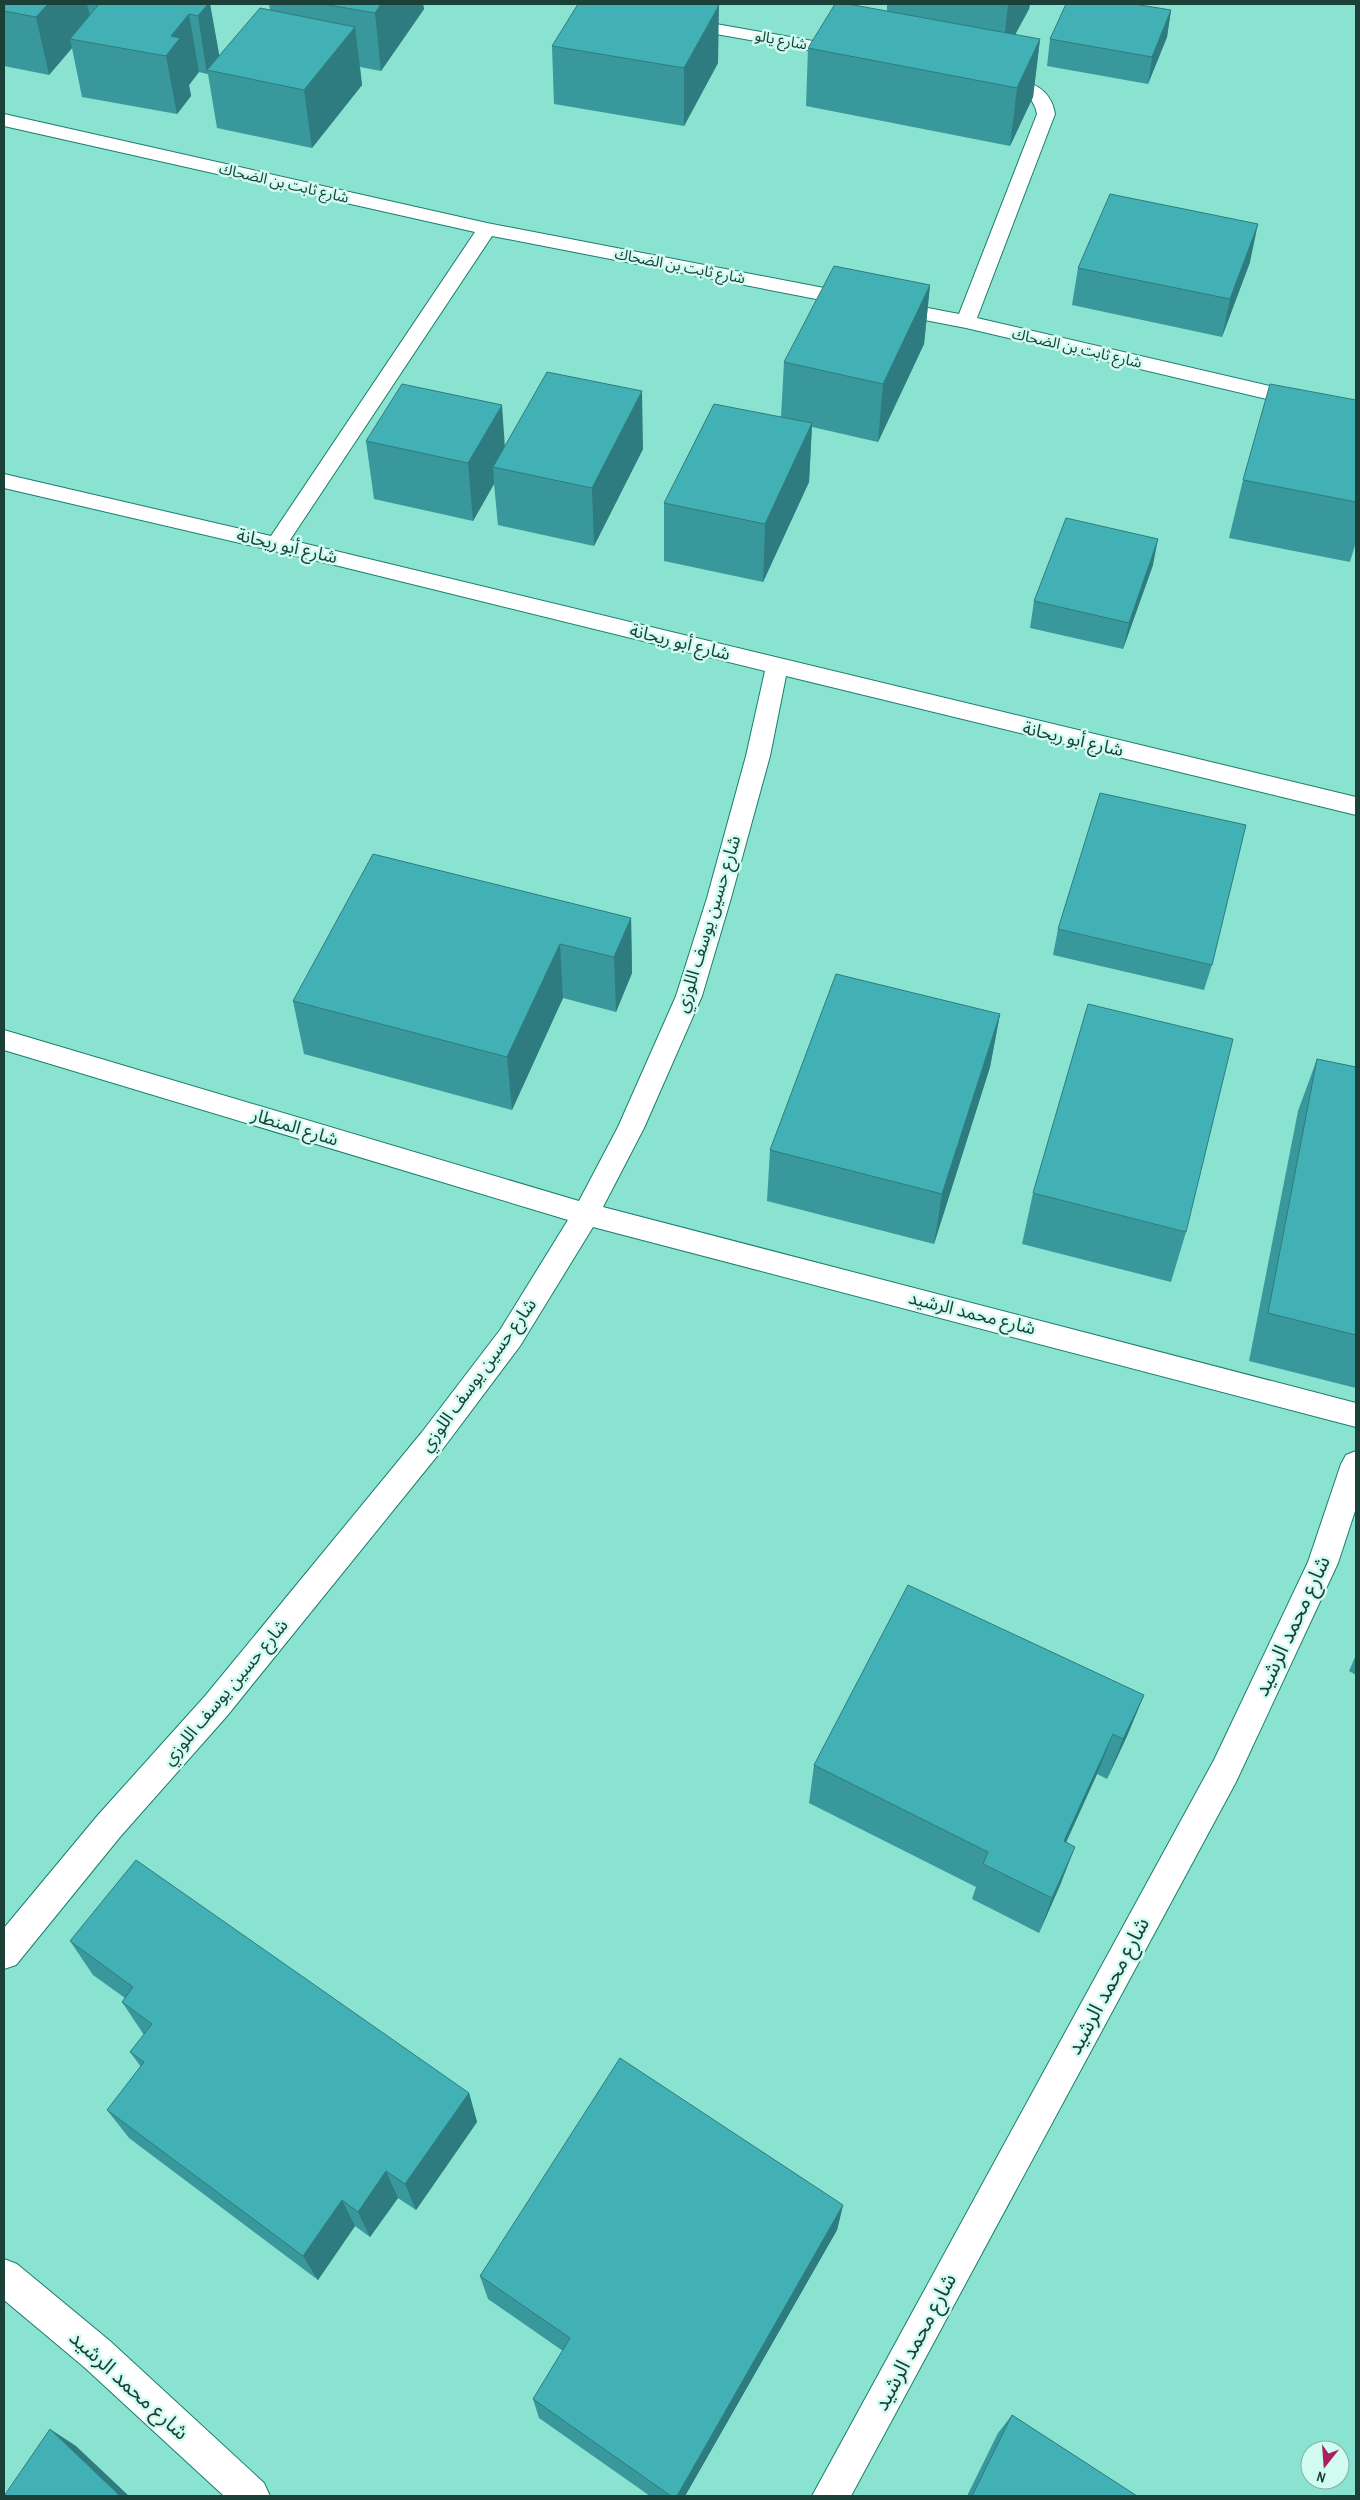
<svg xmlns="http://www.w3.org/2000/svg" width="1360" height="2500" font-family="'Archivo Narrow','Noto Sans Arabic',sans-serif">
<style>
.lines{fill:none;stroke-linecap:round;stroke-linejoin:round}
.street-casing{stroke:#197e6d;stroke-width:2}
.street{fill:#fff;fill-rule:evenodd}
.wall{fill:#39989c}
.shaded-wall{fill:#2e7c7f}
.building{fill:#42b1b5;stroke:#2e7c7f}
.labels{text-anchor:middle;stroke-width:5;stroke-linejoin:round;paint-order:stroke}
.far-street-label{font-size:15px;fill:#1a4038;stroke:#d0fbf0}
.street-label{font-size:18px;fill:#1a4038;stroke:#d0fbf0}
.near-street-label{font-size:21px;fill:#1a4038;stroke:#d0fbf0}
</style>
<rect width="100%" height="100%" fill="#8ae3d0"/>
<g class="lines">
<defs>
<path id="street" d="M 682,18 L 847,47 L 853,48 L 856,52 L 853,56 L 847,57 L 676,27 L 673,23 L 676,19 Z
M 997,75 C 1024,81 1050,83 1055,114 L 977,318 L 1356,406 L 1356,420 L 966,328 L 492,236 L 290,540 L 1356,797 L 1356,815 L 786,676 L 770,756 L 731,898 L 702,996 L 644,1128 L 603,1207 L 1356,1403 L 1356,1427 L 593,1227 L 520,1346 L 442,1450 L 227,1716 L 120,1837 L 16,1965 L 4,1969 L 4,1928 L 98,1815 L 205,1696 L 422,1432 L 500,1330 L 568,1220 L 4,1050 L 4,1030 L 579,1201 L 618,1127 L 676,996 L 707,898 L 746,756 L 765,671 L 343,567 L 4,488 L 4,474 L 271,536 L 475,232 L 4,126 L 4,114 L 487,223 L 959,314 L 1037,114 C 1032,88 1012,90 991,85 L 988,81 L 991,77 Z
M 1356,1451 L 1356,1508 L 1338,1563 L 1236,1782 L 851,2496 L 812,2496 L 1214,1760 L 1308,1562 L 1341,1464 L 1346,1455 Z
M 4,2259 L 17,2264 L 110,2341 L 264,2483 L 270,2496 L 224,2496 L 84,2367 L 4,2300 Z"/>
</defs>
<use href="#street" class="street-casing"/>
<use href="#street" class="street"/>
</g>
<path class="wall" d="M 4,4 L 210,4 L 219,56 L 270,10 L 269,4 L 423,4 L 424,9 L 381,71 L 360,67 L 362,85 L 312,148 L 217,128 L 208,74 L 207,74 L 199,72 L 189,85 L 191,96 L 177,114 L 82,97 L 72,48 L 49,75 L 4,66 Z
M 887,4 L 1008,4 L 1008,5 L 1008,4 L 1030,4 L 1029,9 L 1015,35 L 1040,39 L 1033,97 L 1010,146 L 806,106 L 808,48 L 887,11 Z
M 1171,10 L 1167,37 L 1148,84 L 1047,66 L 1050,39 Z
M 552,46 L 718,63 L 684,126 L 554,104 Z
M 1250,262 L 1222,337 L 1072,305 L 1078,268 Z
M 930,285 L 924,344 L 878,442 L 812,427 L 809,482 L 763,582 L 664,561 L 664,503 L 781,417 L 784,362 Z
M 1356,400 L 1356,542 L 1350,562 L 1229,538 L 1243,480 Z
M 366,441 L 505,446 L 643,449 L 594,546 L 498,525 L 494,484 L 473,521 L 374,499 Z
M 1153,565 L 1123,649 L 1030,628 L 1034,601 Z
M 631,918 L 632,973 L 616,1012 L 563,998 L 512,1110 L 304,1054 L 293,1001 Z
M 1058,929 L 1212,965 L 1204,990 L 1053,955 Z
M 1000,1014 L 990,1067 L 934,1244 L 767,1201 L 770,1150 Z
M 1317,1059 L 1356,1067 L 1356,1388 L 1249,1361 L 1298,1111 Z
M 1033,1193 L 1186,1232 L 1171,1282 L 1022,1244 Z
M 1356,1655 L 1356,1675 L 1349,1671 Z
M 1144,1695 L 1127,1736 L 1107,1779 L 1097,1774 L 1066,1842 L 1061,1883 L 1039,1933 L 972,1899 L 976,1887 L 809,1803 L 814,1765 Z
M 70,1941 L 469,2093 L 477,2122 L 416,2210 L 398,2198 L 370,2237 L 355,2226 L 318,2280 L 129,2138 L 107,2110 L 141,2067 L 130,2052 L 144,2035 L 122,2002 L 125,1998 L 93,1975 Z
M 843,2205 L 837,2230 L 685,2496 L 650,2496 L 539,2418 L 533,2399 L 563,2351 L 488,2299 L 480,2276 Z
M 1012,2415 L 1137,2496 L 967,2496 L 998,2433 Z"/>
<path class="shaded-wall" d="M 48,4 L 87,4 L 92,25 L 70,39 L 72,48 L 49,75 L 36,17 Z
M 208,4 L 210,4 L 220,59 L 207,70 L 207,74 L 198,16 Z
M 381,4 L 423,4 L 424,9 L 381,71 L 375,13 Z
M 1008,4 L 1030,4 L 1029,9 L 1002,58 Z
M 719,5 L 718,63 L 684,126 L 684,68 Z
M 1171,10 L 1167,37 L 1148,84 L 1152,57 Z
M 189,14 L 199,72 L 189,85 L 191,96 L 177,114 L 166,56 L 171,36 Z
M 355,27 L 362,85 L 312,148 L 304,90 Z
M 1040,39 L 1033,97 L 1010,146 L 1017,88 Z
M 1258,224 L 1250,262 L 1222,337 L 1230,299 Z
M 930,285 L 924,344 L 878,442 L 883,384 Z
M 642,391 L 643,449 L 594,546 L 592,488 Z
M 502,405 L 506,463 L 493,467 L 494,484 L 473,521 L 468,463 Z
M 812,423 L 809,482 L 763,582 L 765,524 Z
M 1158,539 L 1153,565 L 1123,649 L 1129,623 Z
M 631,918 L 632,973 L 616,1012 L 614,957 Z
M 560,944 L 563,998 L 512,1110 L 507,1057 Z
M 1000,1014 L 990,1067 L 934,1244 L 942,1194 Z
M 1144,1695 L 1127,1736 L 1107,1779 L 1123,1739 Z
M 1113,1734 L 1097,1774 L 1050,1878 L 1064,1841 Z
M 1075,1847 L 1061,1883 L 1039,1933 L 1052,1898 Z
M 469,2093 L 477,2122 L 416,2210 L 405,2184 Z
M 386,2171 L 398,2198 L 370,2237 L 358,2212 Z
M 342,2200 L 355,2226 L 318,2280 L 303,2256 Z
M 843,2205 L 837,2230 L 685,2496 L 677,2496 Z
M 50,2429 L 76,2446 L 129,2496 L 120,2496 Z"/>
<path class="building" d="M 4,4 L 48,4 L 36,17 L 4,11 Z
M 99,4 L 208,4 L 198,16 L 189,14 L 171,36 L 180,38 L 166,56 L 70,39 Z
M 323,4 L 381,4 L 375,13 Z
M 578,4 L 710,4 L 719,5 L 684,68 L 552,46 Z
M 835,4 L 848,4 L 1040,39 L 1017,88 L 808,48 Z
M 1066,4 L 1134,4 L 1171,10 L 1152,57 L 1050,39 Z
M 260,8 L 355,27 L 304,90 L 207,70 Z
M 1110,194 L 1258,224 L 1230,299 L 1078,268 Z
M 834,266 L 930,285 L 883,384 L 784,362 Z
M 547,372 L 642,391 L 592,488 L 493,467 Z
M 402,384 L 502,405 L 468,463 L 366,441 Z
M 1270,384 L 1356,400 L 1356,502 L 1243,480 Z
M 714,404 L 812,423 L 765,524 L 664,503 Z
M 1066,518 L 1158,539 L 1129,623 L 1034,601 Z
M 1100,793 L 1246,825 L 1212,965 L 1058,929 Z
M 373,854 L 631,918 L 614,957 L 560,944 L 507,1057 L 293,1001 Z
M 836,974 L 1000,1014 L 942,1194 L 770,1150 Z
M 1088,1004 L 1233,1039 L 1186,1232 L 1033,1193 Z
M 1317,1059 L 1356,1067 L 1356,1335 L 1268,1313 Z
M 908,1585 L 1144,1695 L 1123,1739 L 1113,1734 L 1064,1841 L 1075,1847 L 1052,1898 L 983,1864 L 988,1852 L 814,1765 Z
M 136,1860 L 469,2093 L 405,2184 L 386,2171 L 358,2212 L 342,2200 L 303,2256 L 107,2110 L 144,2062 L 130,2052 L 152,2024 L 122,2002 L 133,1987 L 70,1941 Z
M 620,2058 L 843,2205 L 677,2496 L 671,2496 L 533,2399 L 570,2338 L 480,2276 Z
M 1012,2415 L 1137,2496 L 972,2496 Z
M 50,2429 L 120,2496 L 4,2496 Z"/>
<g class="labels">
<g class="far-street-label">
<text transform="translate(781 40) rotate(10)" y="5">شارع يالو</text>
<text transform="translate(284 183) rotate(13)" y="5">شارع ثابت بن الضحاك</text>
<text transform="translate(680 266) rotate(11)" y="5">شارع ثابت بن الضحاك</text>
<text transform="translate(1077 348) rotate(13)" y="5">شارع ثابت بن الضحاك</text>
</g>
<g class="street-label">
<text transform="translate(287 546) rotate(13)" y="6">شارع أبو ريحانة</text>
<text transform="translate(680 642) rotate(14)" y="6">شارع أبو ريحانة</text>
<text transform="translate(1073 739) rotate(13)" y="6">شارع أبو ريحانة</text>
<text transform="translate(708 924) rotate(-73)" y="6">شارع حسين يوسف اللوزي</text>
<text transform="translate(295 1127) rotate(17)" y="6">شارع المنطار</text>
<text transform="translate(972 1313) rotate(14)" y="6">شارع محمد الرشيد</text>
<text transform="translate(478 1375) rotate(-54)" y="6">شارع حسين يوسف اللوزي</text>
<text transform="translate(225 1692) rotate(-50)" y="6">شارع حسين يوسف اللوزي</text>
</g>
<g class="near-street-label">
<text transform="translate(1292 1626) rotate(-65)" y="7">شارع محمد الرشيد</text>
<text transform="translate(1108 1986) rotate(-62)" y="7">شارع محمد الرشيد</text>
<text transform="translate(915 2342) rotate(-62)" y="7">شارع محمد الرشيد</text>
<text transform="translate(129 2385) rotate(42)" y="7">شارع محمد الرشيد</text>
</g>
</g>
<rect width="1360" height="2500" fill="none" stroke="#1a4038" stroke-width="10"/>
<g transform="translate(1325 2465) rotate(197)"><circle r="24" fill="#d0fbf0" stroke="#87b0a6"/>
<path d="M0-4L9 19L0 12L-9 19Z" fill="#ab1f60"/>
<text y="-8" font-size="14" font-weight="bold" text-anchor="middle" fill="#1a4038">N</text>
</g>
</svg>
